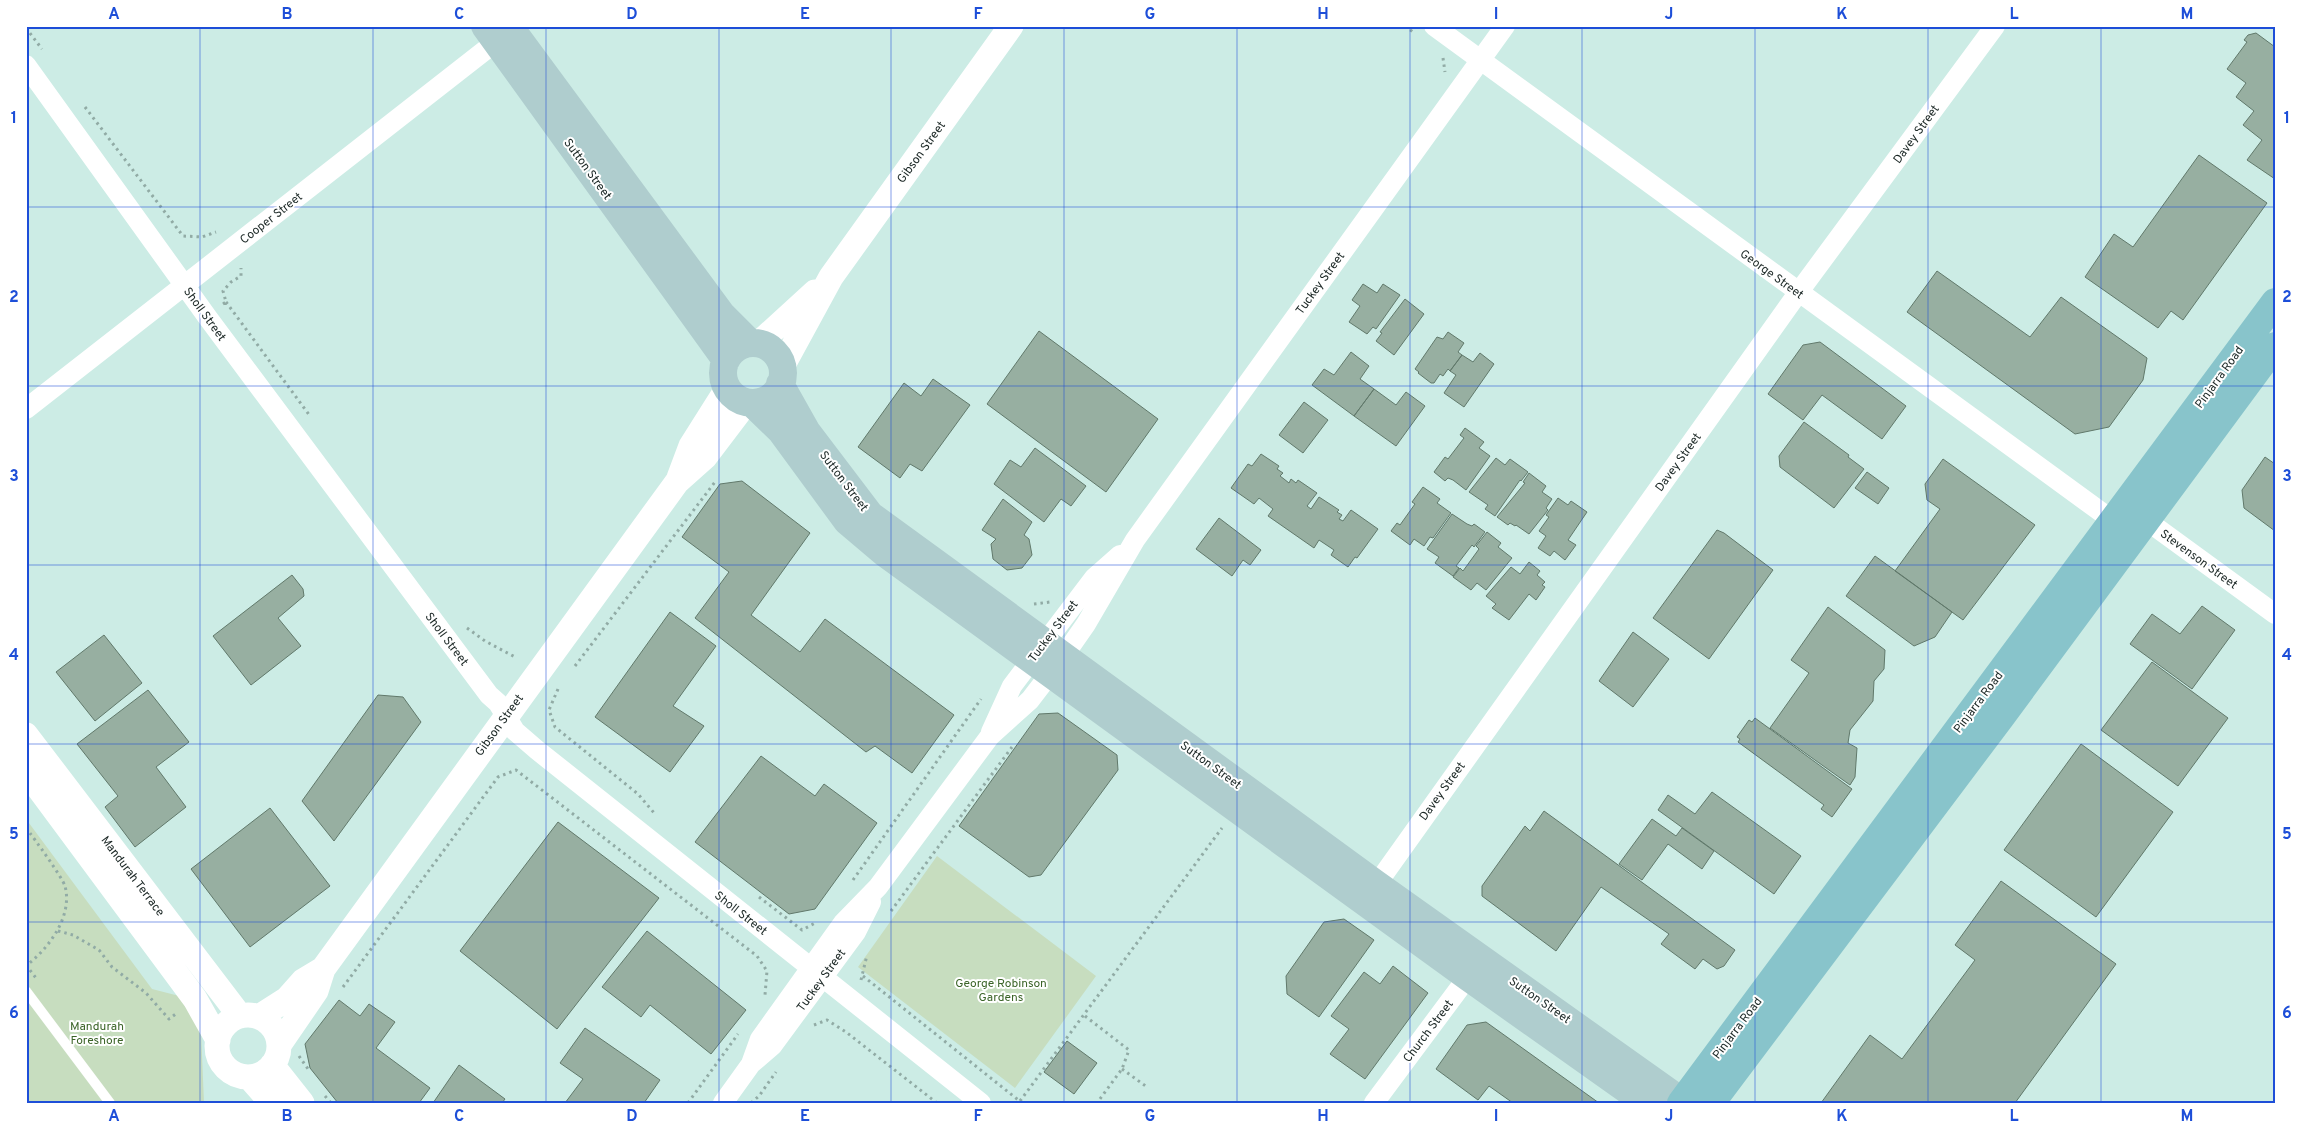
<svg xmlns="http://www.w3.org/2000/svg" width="2301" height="1129" font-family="Overpass,sans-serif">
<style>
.green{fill:#c7ddbf}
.building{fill:#97afa1;stroke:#61796b}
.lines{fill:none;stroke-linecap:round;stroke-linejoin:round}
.path{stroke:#91aba5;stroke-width:3;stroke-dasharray:2.5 4;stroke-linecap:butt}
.service{stroke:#fff;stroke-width:10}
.minor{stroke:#fff;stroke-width:20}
.tertiary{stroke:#fff;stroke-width:25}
.secondary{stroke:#afcdce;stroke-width:28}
.primary{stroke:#88c4cb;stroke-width:28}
.grid{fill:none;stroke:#1d4ed8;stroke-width:1;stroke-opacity:0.55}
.labels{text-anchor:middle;stroke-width:4;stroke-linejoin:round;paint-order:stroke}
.street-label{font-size:12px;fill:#1b2725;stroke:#fff}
.park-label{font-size:12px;fill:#3b6428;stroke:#fff}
.neatline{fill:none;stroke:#1d4ed8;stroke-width:2}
.grid-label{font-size:16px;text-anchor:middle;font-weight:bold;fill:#1d4ed8}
</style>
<rect width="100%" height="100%" fill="#ccece5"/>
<path class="green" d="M 26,819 L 152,989 L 187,998 L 201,1031 L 204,1103 L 26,1103 Z
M 937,856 L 1096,976 L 1015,1088 L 858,967 Z"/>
<path class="building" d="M 2256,33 L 2275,47 L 2275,179 L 2247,160 L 2262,140 L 2243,125 L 2254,111 L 2236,97 L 2246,83 L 2227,69 L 2247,42 L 2244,40 L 2248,35 Z
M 2199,155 L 2267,203 L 2183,320 L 2171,311 L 2158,328 L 2085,277 L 2114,234 L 2133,247 Z
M 1937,271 L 2030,337 L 2061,297 L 2147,358 L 2143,380 L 2109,427 L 2075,434 L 1907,312 Z
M 1363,284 L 1377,293 L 1383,284 L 1400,295 L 1376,329 L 1373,327 L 1367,334 L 1349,322 L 1360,306 L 1352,300 Z
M 1405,299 L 1424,314 L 1394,355 L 1376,341 L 1382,333 L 1380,332 Z
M 1039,331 L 1158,419 L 1106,492 L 987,404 Z
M 1448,332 L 1464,343 L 1458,352 L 1462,355 L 1450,371 L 1448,369 L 1443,376 L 1440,374 L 1434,383 L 1431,383 L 1418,373 L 1419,372 L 1415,369 L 1437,337 L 1443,339 Z
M 1820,342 L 1906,406 L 1882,439 L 1822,395 L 1803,420 L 1768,394 L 1803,345 Z
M 1351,352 L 1369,366 L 1360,379 L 1374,389 L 1354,416 L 1312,385 L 1324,369 L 1334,375 Z
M 1480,353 L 1494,364 L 1464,407 L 1444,393 L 1456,375 L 1450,371 L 1462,355 L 1473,362 Z
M 933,379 L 970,405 L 922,471 L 910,464 L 900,478 L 858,447 L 904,383 L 921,396 Z
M 1374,389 L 1396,405 L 1406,392 L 1425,406 L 1396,446 L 1354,416 Z
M 1304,402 L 1328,420 L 1303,453 L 1279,435 Z
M 1804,422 L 1849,455 L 1848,457 L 1864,469 L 1834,508 L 1780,467 L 1779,456 Z
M 1465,428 L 1484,442 L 1479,448 L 1490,456 L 1466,490 L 1453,480 L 1448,478 L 1445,481 L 1434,472 L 1445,457 L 1448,459 L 1464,438 L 1460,435 Z
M 1035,448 L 1086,486 L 1071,506 L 1061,499 L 1044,522 L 994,484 L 1010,460 L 1021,467 Z
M 1261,454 L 1279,466 L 1277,469 L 1283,473 L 1280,476 L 1284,479 L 1289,483 L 1291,479 L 1296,483 L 1298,480 L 1317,493 L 1307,506 L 1311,509 L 1319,497 L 1339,510 L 1337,512 L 1342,515 L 1339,519 L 1343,521 L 1351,510 L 1378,529 L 1357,558 L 1355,557 L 1348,567 L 1331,555 L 1334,550 L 1319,540 L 1314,548 L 1268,516 L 1273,509 L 1259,498 L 1254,504 L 1231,488 L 1248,464 L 1252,466 Z
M 2265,457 L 2275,464 L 2275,531 L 2244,508 L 2242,490 Z
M 1496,458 L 1505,465 L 1510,459 L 1528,472 L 1521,481 L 1520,480 L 1495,516 L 1485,509 L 1488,505 L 1469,492 Z
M 1943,459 L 2035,525 L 1963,620 L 1895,571 L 1940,509 L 1927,500 L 1925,484 Z
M 1867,472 L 1889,488 L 1878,504 L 1855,488 Z
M 1529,473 L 1546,486 L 1542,492 L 1552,499 L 1546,508 L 1548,510 L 1529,534 L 1516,525 L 1515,526 L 1510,523 L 1508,525 L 1497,517 L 1525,483 L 1523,482 Z
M 742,481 L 810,533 L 751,615 L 800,652 L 825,619 L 954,715 L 912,773 L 875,746 L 866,752 L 695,618 L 729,572 L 682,537 L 720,484 Z
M 1423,487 L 1440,499 L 1437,503 L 1451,513 L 1433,538 L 1430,537 L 1424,546 L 1414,539 L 1410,545 L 1391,531 L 1397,523 L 1400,525 L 1415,504 L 1412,502 Z
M 1558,498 L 1568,505 L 1571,501 L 1587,512 L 1568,540 L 1576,545 L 1565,560 L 1554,551 L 1550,556 L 1538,548 L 1546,536 L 1539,531 L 1549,517 L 1546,515 Z
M 1003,499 L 1032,522 L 1024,535 L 1029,539 L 1032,555 L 1022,568 L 1007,570 L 993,559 L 991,544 L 996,539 L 982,530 Z
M 1452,514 L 1467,524 L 1472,526 L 1474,524 L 1485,532 L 1474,547 L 1472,545 L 1456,566 L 1459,568 L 1453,576 L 1435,563 L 1439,557 L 1427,549 Z
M 1219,518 L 1261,550 L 1250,565 L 1243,560 L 1232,576 L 1196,549 Z
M 1717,530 L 1724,533 L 1773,570 L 1709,659 L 1653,618 Z
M 1487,532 L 1501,543 L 1498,547 L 1512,558 L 1486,590 L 1477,583 L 1471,590 L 1453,577 L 1460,568 L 1463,571 L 1479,549 L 1476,546 Z
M 1875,556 L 1952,612 L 1935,637 L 1914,646 L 1846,596 Z
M 1529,562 L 1540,571 L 1537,575 L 1545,582 L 1542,585 L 1545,587 L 1536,600 L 1529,594 L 1509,620 L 1492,608 L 1496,604 L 1486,596 L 1511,567 L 1520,574 Z
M 292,575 L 303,589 L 304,596 L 278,618 L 301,646 L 251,685 L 213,636 Z
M 2202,606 L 2235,630 L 2192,689 L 2130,644 L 2152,614 L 2180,634 Z
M 1828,607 L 1885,650 L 1884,669 L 1874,681 L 1873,701 L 1850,730 L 1848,743 L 1857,748 L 1855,777 L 1850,785 L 1770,728 L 1809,673 L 1791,660 Z
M 670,612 L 716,646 L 673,706 L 704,726 L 670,772 L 595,717 Z
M 1633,632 L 1669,659 L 1633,707 L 1599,681 Z
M 104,635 L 142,683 L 95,721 L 56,672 Z
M 2152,662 L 2228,718 L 2178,786 L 2101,730 Z
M 148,690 L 189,742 L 156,767 L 186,807 L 135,847 L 105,807 L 118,796 L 77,744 Z
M 378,695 L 403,697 L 421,722 L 334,841 L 302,801 Z
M 1058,713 L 1117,755 L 1118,770 L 1041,875 L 1029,877 L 959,826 L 1039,714 Z
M 1755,718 L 1852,789 L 1832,817 L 1821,809 L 1824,805 L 1738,742 L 1740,739 L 1737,737 L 1749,720 L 1752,722 Z
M 2081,744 L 2173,812 L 2096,917 L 2004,850 Z
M 761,756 L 815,796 L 824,784 L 877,823 L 815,909 L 789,914 L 695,842 Z
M 1712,792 L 1801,856 L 1774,894 L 1658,810 L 1668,795 L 1695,814 Z
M 270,808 L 330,886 L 250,947 L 191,869 Z
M 1544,811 L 1735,950 L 1724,966 L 1717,969 L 1703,959 L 1695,969 L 1661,944 L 1669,934 L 1601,887 L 1556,951 L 1482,896 L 1482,886 L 1525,826 L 1530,831 Z
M 1652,819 L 1676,836 L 1682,828 L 1714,851 L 1702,869 L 1668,844 L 1642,880 L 1619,864 Z
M 558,822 L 659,898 L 557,1029 L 460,951 Z
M 2001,881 L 2116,964 L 2015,1103 L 1821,1103 L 1870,1035 L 1902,1059 L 1975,960 L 1955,945 Z
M 1344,919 L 1374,940 L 1319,1017 L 1287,994 L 1286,976 L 1324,922 Z
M 647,931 L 746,1010 L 711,1054 L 650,1005 L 641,1017 L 602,987 Z
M 1393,966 L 1428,993 L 1365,1079 L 1330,1054 L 1349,1029 L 1331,1016 L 1364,972 L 1380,984 Z
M 339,1000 L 360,1016 L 369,1004 L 395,1022 L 376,1048 L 430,1088 L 419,1103 L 338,1103 L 310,1068 L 305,1044 Z
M 1486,1022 L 1599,1103 L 1513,1103 L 1489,1086 L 1478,1100 L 1436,1069 L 1467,1025 Z
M 585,1028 L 660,1080 L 644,1103 L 565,1103 L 583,1079 L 560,1063 Z
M 1067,1041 L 1097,1063 L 1074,1094 L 1044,1072 Z
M 459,1065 L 505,1099 L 502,1103 L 433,1103 Z"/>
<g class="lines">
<path class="path" d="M 1405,26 L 1413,32
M 26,28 L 42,49
M 1443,58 L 1445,72
M 85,107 L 183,236 L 202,237 L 216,232
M 226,302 L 310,416
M 223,304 L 226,302 L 223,291 L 231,282 L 241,276 L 241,268
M 1034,604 L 1050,602
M 467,628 L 485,641 L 515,657
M 575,666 L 715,482
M 558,689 L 549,710 L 555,727 L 638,794 L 655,814
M 26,828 C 34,838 62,877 65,886 C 73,916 49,948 27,965
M 853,880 L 981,699
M 759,897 L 802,930 L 817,922
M 891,911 L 1012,747
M 58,931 L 73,935 L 99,950 L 112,967 L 146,993 L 169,1019 L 177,1013
M 26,965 L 36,978
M 863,976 L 1022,1103
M 861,980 L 867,955
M 343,987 L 498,777 L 516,770 L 757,956 L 767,971 L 765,995
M 1085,1016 L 1129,1050 L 1122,1069 L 1097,1103
M 814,1025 L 827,1020 L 846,1032 L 937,1103
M 299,1056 L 308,1069
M 1122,1069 L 1147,1087
M 325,1096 L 331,1103
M 1020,1101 L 1222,828
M 688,1103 L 738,1034
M 751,1103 L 759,1096 L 776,1072"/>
<path class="service" d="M 26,991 L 110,1103"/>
<path class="minor" d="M 1434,26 L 2112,520
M 26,65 L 208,318 L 489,695 L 498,703 L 515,731 L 537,750 L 981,1103
M 26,409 L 506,34
M 2135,512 L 2275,614
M 991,732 L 1012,686 L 1094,578 L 1120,555
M 1369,895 L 1798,293 L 1995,26
M 751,1064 L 760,1039 L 843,923 L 878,887 L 990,736 L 1030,700 L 1063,657 L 1086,624 L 1135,540 L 1505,26
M 723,1103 L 751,1064 L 772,1046 L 856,932 L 871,902
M 1374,1103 L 1476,966"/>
<path class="tertiary" d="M 758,344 L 815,292
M 782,367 L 831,277 L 1011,26
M 679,478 L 691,446 L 727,389
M 26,735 L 240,1016
M 26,771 L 195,999 L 218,1040
M217 1046a31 31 0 1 1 62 0a31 31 0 1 1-62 0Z
M 259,1017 L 287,999 L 303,981 L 323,969
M 279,1045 L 316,991 L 323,969 L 677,482 L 705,457 L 746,403
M 272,1065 L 302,1103
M 249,1077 L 272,1103"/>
<path class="secondary" d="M 485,26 L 726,360
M 509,26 L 722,315 L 750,343
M723 373a30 30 0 1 1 60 0a30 30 0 1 1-60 0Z
M 780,384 L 807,432 L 870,515 L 1376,884 L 1684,1103
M 752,403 L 781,431 L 847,521 L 886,554 L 1468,977 L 1646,1103"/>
<path class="primary" d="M 1681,1103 L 2275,302
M 1711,1103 L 2001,717 L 2275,346"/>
</g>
<path class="grid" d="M 200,26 L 200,1103M 373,26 L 373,1103M 546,26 L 546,1103M 719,26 L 719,1103M 891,26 L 891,1103M 1064,26 L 1064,1103M 1237,26 L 1237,1103M 1410,26 L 1410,1103M 1582,26 L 1582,1103M 1755,26 L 1755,1103M 1928,26 L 1928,1103M 2101,26 L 2101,1103M 26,207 L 2275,207M 26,386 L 2275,386M 26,565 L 2275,565M 26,744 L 2275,744M 26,922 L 2275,922"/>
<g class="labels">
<g class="street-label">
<text transform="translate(1916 134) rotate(-54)" y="4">Davey Street</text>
<text transform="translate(921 152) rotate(-54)" y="4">Gibson Street</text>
<text transform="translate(588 169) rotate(54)" y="4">Sutton Street</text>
<text transform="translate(271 218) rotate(-38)" y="4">Cooper Street</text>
<text transform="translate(1772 274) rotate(36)" y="4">George Street</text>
<text transform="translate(1320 283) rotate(-54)" y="4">Tuckey Street</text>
<text transform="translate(205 314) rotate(54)" y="4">Sholl Street</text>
<text transform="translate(2219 377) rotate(-54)" y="4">Pinjarra Road</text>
<text transform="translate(1678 462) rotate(-54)" y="4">Davey Street</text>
<text transform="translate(844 481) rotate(53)" y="4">Sutton Street</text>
<text transform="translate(2199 559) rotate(36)" y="4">Stevenson Street</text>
<text transform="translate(1053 631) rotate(-53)" y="4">Tuckey Street</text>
<text transform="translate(447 639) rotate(53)" y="4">Sholl Street</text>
<text transform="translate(1978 702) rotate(-53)" y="4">Pinjarra Road</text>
<text transform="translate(499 725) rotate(-54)" y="4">Gibson Street</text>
<text transform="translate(1211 765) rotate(36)" y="4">Sutton Street</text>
<text transform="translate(1442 791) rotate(-54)" y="4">Davey Street</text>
<text transform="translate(133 876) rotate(53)" y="4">Mandurah Terrace</text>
<text transform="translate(741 913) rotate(38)" y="4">Sholl Street</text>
<text transform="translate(821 980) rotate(-54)" y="4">Tuckey Street</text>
<text transform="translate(1540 1000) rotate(35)" y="4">Sutton Street</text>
<text transform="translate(1737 1028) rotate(-53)" y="4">Pinjarra Road</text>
<text transform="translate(1428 1031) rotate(-53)" y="4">Church Street</text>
</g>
<g class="park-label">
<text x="1001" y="987">George Robinson<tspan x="1001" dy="14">Gardens</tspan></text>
<text x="97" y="1030">Mandurah<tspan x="97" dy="14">Foreshore</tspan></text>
</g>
</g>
<rect width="2301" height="1129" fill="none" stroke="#ffffff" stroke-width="55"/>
<rect x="28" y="28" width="2246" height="1074" class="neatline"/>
<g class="grid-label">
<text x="114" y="19">A</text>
<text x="287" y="19">B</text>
<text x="459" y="19">C</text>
<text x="632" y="19">D</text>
<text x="805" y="19">E</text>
<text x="978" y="19">F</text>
<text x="1150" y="19">G</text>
<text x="1323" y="19">H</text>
<text x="1496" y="19">I</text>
<text x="1669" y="19">J</text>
<text x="1842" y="19">K</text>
<text x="2014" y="19">L</text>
<text x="2187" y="19">M</text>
<text x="14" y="123">1</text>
<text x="2287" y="123">1</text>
<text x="14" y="302">2</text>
<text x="2287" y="302">2</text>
<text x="14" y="481">3</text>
<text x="2287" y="481">3</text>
<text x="14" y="660">4</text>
<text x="2287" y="660">4</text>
<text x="14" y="839">5</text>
<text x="2287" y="839">5</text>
<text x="14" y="1018">6</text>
<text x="2287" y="1018">6</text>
<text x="114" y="1121">A</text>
<text x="287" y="1121">B</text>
<text x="459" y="1121">C</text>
<text x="632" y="1121">D</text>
<text x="805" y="1121">E</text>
<text x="978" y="1121">F</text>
<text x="1150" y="1121">G</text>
<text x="1323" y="1121">H</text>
<text x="1496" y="1121">I</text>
<text x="1669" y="1121">J</text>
<text x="1842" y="1121">K</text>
<text x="2014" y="1121">L</text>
<text x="2187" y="1121">M</text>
</g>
</svg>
